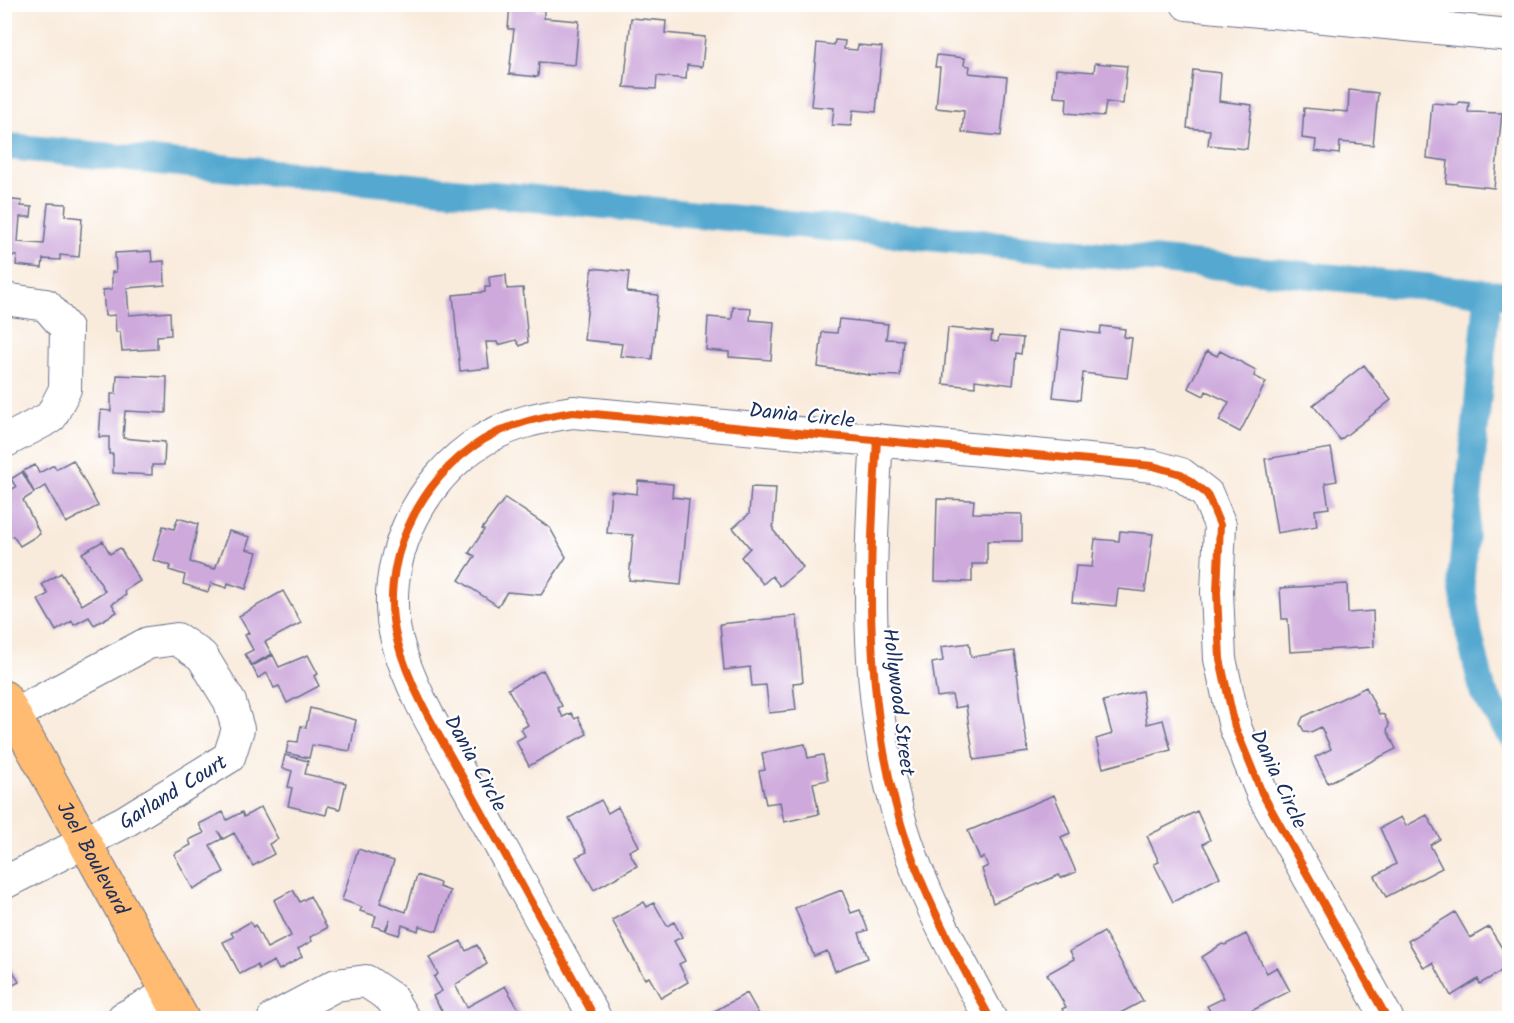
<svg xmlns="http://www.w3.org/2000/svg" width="1514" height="1023" font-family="Kalam,sans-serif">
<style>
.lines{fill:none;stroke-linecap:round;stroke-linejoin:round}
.canal{stroke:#54a9d0;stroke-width:27}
.building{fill:#cda9dc}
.minor-casing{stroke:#69718a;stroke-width:34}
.major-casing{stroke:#69718a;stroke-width:35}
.minor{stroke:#fff;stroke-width:32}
.major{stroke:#febb71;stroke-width:33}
.cycleway-casing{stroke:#fff;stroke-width:11}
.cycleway{stroke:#e8590c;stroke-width:8}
.labels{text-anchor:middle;stroke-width:4.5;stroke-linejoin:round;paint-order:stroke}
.street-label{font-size:21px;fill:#1b2f5e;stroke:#fff}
</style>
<rect width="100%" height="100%" fill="#fff"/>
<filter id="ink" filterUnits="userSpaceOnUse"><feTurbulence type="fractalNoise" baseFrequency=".0167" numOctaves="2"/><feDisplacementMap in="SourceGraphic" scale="12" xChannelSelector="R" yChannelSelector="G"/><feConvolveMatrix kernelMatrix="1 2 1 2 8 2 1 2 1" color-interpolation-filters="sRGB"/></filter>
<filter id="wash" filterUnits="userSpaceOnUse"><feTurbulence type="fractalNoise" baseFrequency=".008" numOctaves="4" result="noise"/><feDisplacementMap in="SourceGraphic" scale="24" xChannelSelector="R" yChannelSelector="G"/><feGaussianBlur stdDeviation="1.35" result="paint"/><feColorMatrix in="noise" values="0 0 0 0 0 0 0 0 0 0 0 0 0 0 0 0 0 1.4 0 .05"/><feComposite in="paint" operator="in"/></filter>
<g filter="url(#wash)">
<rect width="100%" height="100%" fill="#f9ebdc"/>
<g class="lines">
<path class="canal" d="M 4,146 L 1510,295
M 1488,293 L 1461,579 L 1469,633 L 1483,692 L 1510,735"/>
</g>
<g id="blocks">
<path class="building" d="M 510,4 L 537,5 L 536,10 L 544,10 L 544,18 L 579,21 L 575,65 L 539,62 L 538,77 L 509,74 L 514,29 L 508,29 Z
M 631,18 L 666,21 L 665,33 L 705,37 L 702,67 L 687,65 L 686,79 L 657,76 L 656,89 L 624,87 Z
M 835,40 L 845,41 L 844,49 L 857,50 L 858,45 L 882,47 L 876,112 L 853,110 L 851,126 L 832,125 L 834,108 L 811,106 L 817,43 L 834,45 Z
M 937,55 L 965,58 L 964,65 L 970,66 L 969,73 L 1007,77 L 1001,136 L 962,132 L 964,111 L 936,108 L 940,67 L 935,67 Z
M 1095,63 L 1127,66 L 1123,104 L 1106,102 L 1104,116 L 1066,113 L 1067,98 L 1054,97 L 1056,69 L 1094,72 Z
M 1193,70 L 1221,73 L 1219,101 L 1252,105 L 1247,149 L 1208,145 L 1210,130 L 1187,128 Z
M 1349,90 L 1378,93 L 1373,145 L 1340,142 L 1339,154 L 1315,151 L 1316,140 L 1302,138 L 1304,108 L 1348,112 Z
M 1459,102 L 1469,103 L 1468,112 L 1502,113 L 1494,188 L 1446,183 L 1448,161 L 1427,158 L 1432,103 L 1458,105 Z
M 4,199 L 22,201 L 21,206 L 32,207 L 31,217 L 20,217 L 18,242 L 44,244 L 48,203 L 66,204 L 65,216 L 82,218 L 79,257 L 60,255 L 60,260 L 43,259 L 42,268 L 16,265 L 17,256 L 4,255 Z
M 151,251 L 152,262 L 164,261 L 165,285 L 127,288 L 129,315 L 170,312 L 171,335 L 157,336 L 157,349 L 122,351 L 120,332 L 116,332 L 115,315 L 105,316 L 103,290 L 112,289 L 112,272 L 116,272 L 115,253 Z
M 592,268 L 629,272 L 627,292 L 658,295 L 652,359 L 620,356 L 622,344 L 584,340 Z
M 506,275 L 507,289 L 523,288 L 528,342 L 520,346 L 516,340 L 498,345 L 497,342 L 486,342 L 489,368 L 460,371 L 453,295 L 485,292 L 485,287 L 490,287 L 489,277 Z
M 733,307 L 751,308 L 750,320 L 774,322 L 771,360 L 729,357 L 729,352 L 706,350 L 708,317 L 732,319 Z
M 839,319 L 888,324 L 886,339 L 903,340 L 900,376 L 870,375 L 869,373 L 869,375 L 818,367 L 822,332 L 837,333 Z
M 1101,326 L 1125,329 L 1124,337 L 1132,338 L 1127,378 L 1083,373 L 1080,400 L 1053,397 L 1061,329 L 1100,334 Z
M 948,328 L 992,332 L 991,341 L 998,342 L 999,336 L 1023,338 L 1021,354 L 1016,353 L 1013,385 L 975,380 L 975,387 L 943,384 Z
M 1207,351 L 1217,356 L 1220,351 L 1256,370 L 1254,376 L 1266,382 L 1240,432 L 1219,421 L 1229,402 L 1206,391 L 1204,396 L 1188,388 Z
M 1364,365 L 1391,400 L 1340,440 L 1313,405 Z
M 117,375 L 167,377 L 166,413 L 125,411 L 123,438 L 165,442 L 164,465 L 152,465 L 152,475 L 113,473 L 113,454 L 109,454 L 109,437 L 99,437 L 101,410 L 111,411 L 111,394 L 116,394 Z
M 1331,448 L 1337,481 L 1325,483 L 1329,508 L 1315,510 L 1317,526 L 1277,533 L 1265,459 Z
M 73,460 L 98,506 L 66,523 L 46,486 L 34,492 L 23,471 L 35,465 L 39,473 L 54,465 L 56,469 Z
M 22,472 L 34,493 L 23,500 L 40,534 L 20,546 L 13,536 L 4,539 L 4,494 L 16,487 L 11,479 Z
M 638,481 L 673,484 L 672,497 L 689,499 L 681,585 L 629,580 L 633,535 L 607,533 L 611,491 L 637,494 Z
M 751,487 L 776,488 L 773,530 L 803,567 L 780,586 L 772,576 L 763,584 L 741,557 L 750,548 L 733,528 L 749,514 Z
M 505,498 L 550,528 L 566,557 L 541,595 L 507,592 L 498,606 L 459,580 L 475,556 L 469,553 L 484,530 L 482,529 Z
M 937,499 L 974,500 L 973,513 L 1022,514 L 1022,541 L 987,541 L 987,564 L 972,564 L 972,582 L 935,581 Z
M 178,518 L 198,524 L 190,562 L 215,569 L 229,531 L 250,537 L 246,549 L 257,552 L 246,589 L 228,583 L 227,588 L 211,583 L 208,592 L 183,584 L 185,575 L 169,570 L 171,566 L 153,560 L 163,526 L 174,529 Z
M 1120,531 L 1153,534 L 1145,592 L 1118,589 L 1116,606 L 1072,602 L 1076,566 L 1092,567 L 1095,539 L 1119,541 Z
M 103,541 L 110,554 L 120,548 L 140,581 L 124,591 L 126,595 L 112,604 L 117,612 L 105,619 L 94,625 L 89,617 L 74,625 L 72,621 L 56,631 L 38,600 L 48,594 L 42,584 L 61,573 L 82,605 L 105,591 L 82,553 Z
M 1347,584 L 1348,613 L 1373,611 L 1374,647 L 1290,652 L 1288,619 L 1282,619 L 1280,588 Z
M 283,591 L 301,623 L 265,642 L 272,654 L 251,665 L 245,654 L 253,650 L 245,635 L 249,633 L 239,616 Z
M 797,616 L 803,682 L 793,683 L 796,710 L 769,713 L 766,685 L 752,686 L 750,667 L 724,670 L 720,624 Z
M 969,643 L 971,657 L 1014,651 L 1028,752 L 974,760 L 966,706 L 955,708 L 952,695 L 937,697 L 932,663 L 943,661 L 941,647 Z
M 273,655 L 279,667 L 308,655 L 318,674 L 314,676 L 319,686 L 287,703 L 279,686 L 274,688 L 267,673 L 258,678 L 252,666 Z
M 543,670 L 562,706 L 558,708 L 563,717 L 571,713 L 575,719 L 578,717 L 587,734 L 529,766 L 516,741 L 525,736 L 521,729 L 528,725 L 508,689 Z
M 1366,687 L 1379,714 L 1384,715 L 1389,725 L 1387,730 L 1396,749 L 1328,783 L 1315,757 L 1331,749 L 1321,727 L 1311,732 L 1304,731 L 1300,724 L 1303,717 Z
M 1142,691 L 1147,724 L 1163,720 L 1171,750 L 1103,768 L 1096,739 L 1112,734 L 1103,701 Z
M 310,708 L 356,720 L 350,751 L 312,745 L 309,758 L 286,753 L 289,741 L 298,742 L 301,726 L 306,727 Z
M 805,744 L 808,758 L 823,755 L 828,780 L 813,783 L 819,814 L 784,822 L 780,802 L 766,804 L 759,771 L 765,770 L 762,753 Z
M 285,755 L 308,761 L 305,774 L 346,783 L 340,809 L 328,806 L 326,815 L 288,806 L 292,788 L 288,787 L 292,771 L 282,768 Z
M 1054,795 L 1070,833 L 1061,837 L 1076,872 L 1061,878 L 1059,875 L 993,903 L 982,869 L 988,866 L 984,857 L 980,859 L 968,831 Z
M 601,800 L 608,813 L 618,807 L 639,846 L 629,851 L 637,866 L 594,890 L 576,857 L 587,852 L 569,818 Z
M 261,807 L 278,839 L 269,844 L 274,854 L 253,866 L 234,833 L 223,839 L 218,831 L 222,839 L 210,845 L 224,872 L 193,889 L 174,854 L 191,845 L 189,840 L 204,833 L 199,824 L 223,812 L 227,820 L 242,812 L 244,817 Z
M 1197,811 L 1210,840 L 1203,844 L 1220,877 L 1173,902 L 1154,864 L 1159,862 L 1147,836 Z
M 1427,815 L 1440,839 L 1430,845 L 1442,868 L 1386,897 L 1375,876 L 1396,864 L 1380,828 L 1401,817 L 1406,826 Z
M 358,849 L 394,861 L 380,903 L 406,912 L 417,875 L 440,883 L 439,887 L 450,891 L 437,931 L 419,926 L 418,931 L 402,925 L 399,935 L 386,931 L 390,919 L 385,930 L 373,926 L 376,916 L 360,911 L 362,907 L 342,900 Z
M 293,890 L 300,902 L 310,896 L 327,928 L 310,937 L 312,941 L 298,949 L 302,957 L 279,970 L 274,961 L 259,969 L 257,965 L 240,974 L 223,942 L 234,937 L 231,933 L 250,922 L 253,927 L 255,925 L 267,948 L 291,936 L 274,900 Z
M 842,890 L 851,913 L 860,910 L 868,930 L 859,933 L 868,958 L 835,971 L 827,951 L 814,956 L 795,908 Z
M 644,902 L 647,907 L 654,903 L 667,926 L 674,922 L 682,937 L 674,941 L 685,961 L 679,964 L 688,982 L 661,998 L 649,977 L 645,979 L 612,920 Z
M 1455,912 L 1470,938 L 1489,927 L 1510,961 L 1510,966 L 1480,984 L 1478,979 L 1451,996 L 1433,963 L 1424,968 L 1408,941 Z
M 1104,932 L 1143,1001 L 1111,1018 L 1067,1018 L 1062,1009 L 1066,1007 L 1047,974 L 1074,959 L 1070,951 Z
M 1246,934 L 1267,973 L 1277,967 L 1290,991 L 1238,1018 L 1214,1018 L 1207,1006 L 1224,998 L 1202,957 L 1222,944 L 1225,945 Z
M 461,941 L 466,951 L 477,945 L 487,964 L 455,985 L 467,1007 L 505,986 L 523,1016 L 457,1018 L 455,1015 L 446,1018 L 433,996 L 442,991 L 434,977 L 438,974 L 429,957 Z
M 4,955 L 19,982 L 4,990 Z
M 747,993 L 761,1018 L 706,1018 L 709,1014 Z"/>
</g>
</g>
<g filter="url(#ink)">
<use href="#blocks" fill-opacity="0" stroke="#69718a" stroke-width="1.5"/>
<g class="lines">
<defs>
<g id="minor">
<path d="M 1187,4 L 1510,35"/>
<path d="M 4,299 L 46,305 L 66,328 L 65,389 L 51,417 L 4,442"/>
<path d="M 877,440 C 869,561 864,684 895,802 C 914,879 953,950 990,1018"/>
<path id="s1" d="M 4,883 L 124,822 L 229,757 L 238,729 L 230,702 L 202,656 L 177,639 L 148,643 L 14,715"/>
<path d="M 123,1018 L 168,994"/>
<path d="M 274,1018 L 336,985 L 366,981 L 391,998 L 403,1018"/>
<path d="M 595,1018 C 552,941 510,864 468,787 C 442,740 411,693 397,640 C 377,566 418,479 483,440 C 511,423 541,417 573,412 L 1153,466 L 1181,474 L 1207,494 L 1220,525 L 1217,592 L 1220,659 L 1235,727 L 1262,793 L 1387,1018"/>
</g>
<g id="major">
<path id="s2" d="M 4,697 L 182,1018"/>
</g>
</defs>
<use href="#minor" class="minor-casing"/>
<use href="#major" class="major-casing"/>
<use href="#minor" class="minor"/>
<use href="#major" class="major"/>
<defs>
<path id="cycleway" d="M 877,440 C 869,561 864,684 895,802 C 914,879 953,950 990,1018
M 595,1018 C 552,941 510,864 468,787 C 442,740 411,693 397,640 C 377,566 418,479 483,440 C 511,423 541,417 573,412 L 1153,466 L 1181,474 L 1207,494 L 1220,525 L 1217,592 L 1220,659 L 1235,727 L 1262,793 L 1387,1018"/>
</defs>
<use href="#cycleway" class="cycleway-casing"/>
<use href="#cycleway" class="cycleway"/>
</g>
</g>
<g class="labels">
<g class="street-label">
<text transform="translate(802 415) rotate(6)" y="7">Dania Circle</text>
<text transform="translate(899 702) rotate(83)" y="7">Hollywood Street</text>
<text transform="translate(476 763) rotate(61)" y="7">Dania Circle</text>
<text transform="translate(1279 779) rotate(65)" y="7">Dania Circle</text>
<text dy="7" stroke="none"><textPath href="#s1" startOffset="192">Garland Court</textPath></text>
<text dy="7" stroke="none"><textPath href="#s2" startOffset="184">Joel Boulevard</textPath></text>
</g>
</g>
<rect width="1514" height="1023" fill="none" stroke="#fff" stroke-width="24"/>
</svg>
